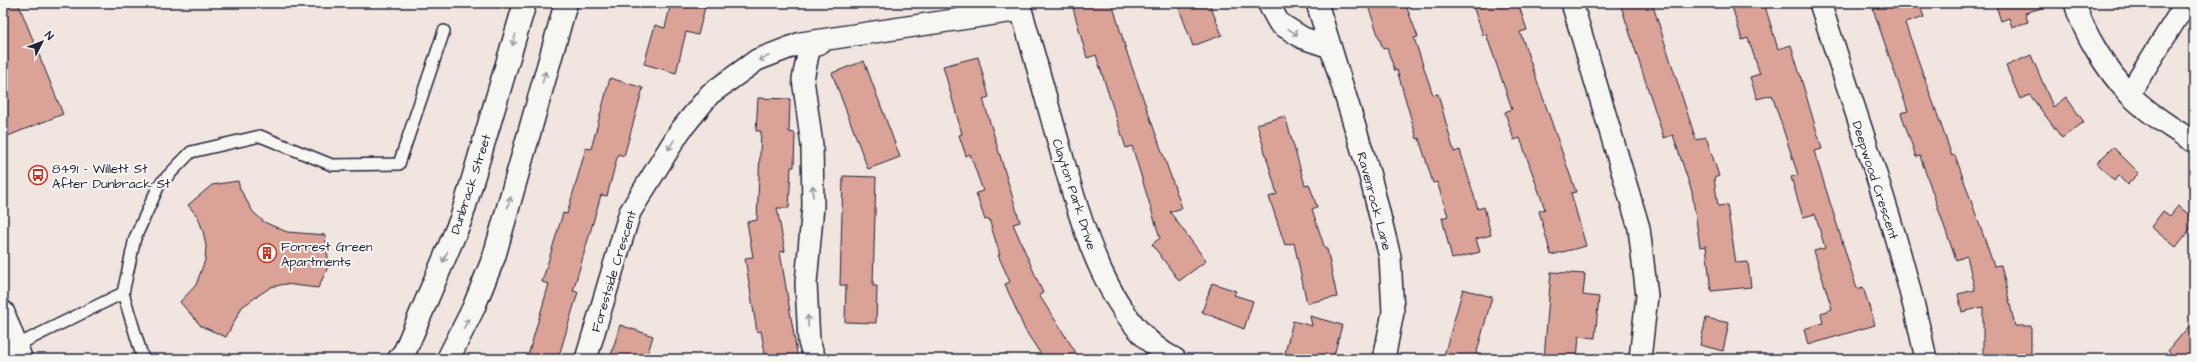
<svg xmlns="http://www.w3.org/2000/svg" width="2197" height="362" font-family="'Architects Daughter',sans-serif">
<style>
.building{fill:#dba397;stroke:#22223b}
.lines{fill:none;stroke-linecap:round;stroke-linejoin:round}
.service-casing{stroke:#22223b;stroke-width:14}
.minor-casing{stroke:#22223b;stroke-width:24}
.tertiary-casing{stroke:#22223b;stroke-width:25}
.secondary-casing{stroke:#22223b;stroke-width:25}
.service{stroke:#f6f6f2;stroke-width:11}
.minor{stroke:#f6f6f2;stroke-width:21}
.tertiary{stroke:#f6f6f2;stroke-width:22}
.secondary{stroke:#f6f6f2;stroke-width:22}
.oneway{stroke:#9797a0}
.labels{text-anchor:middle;stroke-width:4;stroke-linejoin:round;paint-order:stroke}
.poi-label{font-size:13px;fill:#22223b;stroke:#f6f6f2;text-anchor:start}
.street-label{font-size:13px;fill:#22223b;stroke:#f6f6f2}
</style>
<rect width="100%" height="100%" fill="#f1e5e0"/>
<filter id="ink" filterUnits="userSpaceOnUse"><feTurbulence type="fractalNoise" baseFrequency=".025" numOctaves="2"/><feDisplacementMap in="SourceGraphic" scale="8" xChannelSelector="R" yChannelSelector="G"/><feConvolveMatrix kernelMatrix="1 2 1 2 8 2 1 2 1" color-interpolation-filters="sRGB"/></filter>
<g filter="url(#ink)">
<path class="building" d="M 3,3 L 18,3 L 63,114 L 3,138 Z
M 671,3 L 706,3 L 698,35 L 686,32 L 676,73 L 644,64 L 655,25 L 665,28 Z
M 1090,3 L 1112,3 L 1127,53 L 1182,208 L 1170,212 L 1206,261 L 1179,281 L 1152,244 L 1160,238 L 1132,146 L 1126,148 L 1096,55 L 1087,58 L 1073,8 Z
M 1191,3 L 1209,3 L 1222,35 L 1193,46 L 1179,8 Z
M 1367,3 L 1405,3 L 1418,37 L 1414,38 L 1433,95 L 1438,94 L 1454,152 L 1460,150 L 1478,209 L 1484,207 L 1491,235 L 1476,239 L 1480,252 L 1452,259 L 1442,218 L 1448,216 L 1437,182 L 1433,183 L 1419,138 L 1417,139 L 1397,70 L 1395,71 L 1387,48 L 1383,49 Z
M 1472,3 L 1518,3 L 1527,30 L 1520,32 L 1576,192 L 1571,193 L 1586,246 L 1551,255 L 1539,211 L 1545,209 L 1520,138 L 1514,140 L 1505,112 L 1512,109 L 1486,34 L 1483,35 Z
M 1620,3 L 1652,3 L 1696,140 L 1706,137 L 1719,176 L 1714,178 L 1718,206 L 1727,205 L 1736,263 L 1748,262 L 1751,287 L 1711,291 L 1706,246 L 1700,247 L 1692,192 L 1673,135 L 1664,138 Z
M 1731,3 L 1764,3 L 1778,49 L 1791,45 L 1822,149 L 1814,151 L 1857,289 L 1863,287 L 1875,325 L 1808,345 L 1804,329 L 1823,323 L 1821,313 L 1832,309 L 1814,251 L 1825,248 L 1815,214 L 1803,217 L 1791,177 L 1798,175 L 1772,95 L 1757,99 L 1750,77 L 1760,74 L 1748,38 L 1742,40 Z
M 1891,3 L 1919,3 L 1924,17 L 1905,23 L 1952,156 L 1955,155 L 1994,266 L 2001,265 L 2015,326 L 2031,326 L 2031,355 L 2010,355 L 2010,359 L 1983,359 L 1983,307 L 1962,312 L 1958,294 L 1975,290 L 1967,256 L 1956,260 L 1920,156 L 1916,157 L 1901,113 L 1908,111 L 1873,9 Z
M 1995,3 L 2044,3 L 2045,7 L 2025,13 L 2028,22 L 2012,27 L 2009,18 L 2001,21 Z
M 2031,55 L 2053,107 L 2066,97 L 2084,122 L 2062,138 L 2030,95 L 2020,99 L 2006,66 Z
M 978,57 L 989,97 L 983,99 L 1020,222 L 1013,224 L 1043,293 L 1039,295 L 1080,359 L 1044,359 L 1025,330 L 1005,284 L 1010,282 L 998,255 L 1000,255 L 989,219 L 985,220 L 976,193 L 983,191 L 970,154 L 966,156 L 959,135 L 962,134 L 943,66 Z
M 864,61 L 900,157 L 868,169 L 832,73 Z
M 610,78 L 643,88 L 624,156 L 618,154 L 607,196 L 601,195 L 573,291 L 578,292 L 558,359 L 527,359 L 549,284 L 542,282 L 563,213 L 567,214 L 586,148 L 591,149 Z
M 758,98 L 790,99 L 789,132 L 795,133 L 794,167 L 791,167 L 789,208 L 777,208 L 785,251 L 780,252 L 798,359 L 766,359 L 761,331 L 757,332 L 745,258 L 753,257 L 747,222 L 757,220 L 761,131 L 756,131 Z
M 1285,116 L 1305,185 L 1309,184 L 1317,207 L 1312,209 L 1325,249 L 1327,249 L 1337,297 L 1307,303 L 1294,243 L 1285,245 L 1269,197 L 1277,194 L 1257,124 Z
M 2113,147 L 2139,173 L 2127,185 L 2119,176 L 2114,181 L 2097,163 Z
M 843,176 L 876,177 L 873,286 L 877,286 L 876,323 L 845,322 L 846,285 L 840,285 Z
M 238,181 L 240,189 L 253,212 L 264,222 L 287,232 L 325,235 L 329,265 L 318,288 L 285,284 L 271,287 L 256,297 L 242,307 L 226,337 L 201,326 L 180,302 L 196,285 L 205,260 L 206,246 L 203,231 L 198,217 L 188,205 L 212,185 Z
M 2178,206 L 2194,218 L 2194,224 L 2176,247 L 2151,227 L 2163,211 L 2170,216 Z
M 1551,272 L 1585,274 L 1583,295 L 1599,297 L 1595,338 L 1579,336 L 1577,359 L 1544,359 Z
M 1212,283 L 1236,291 L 1234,295 L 1253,301 L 1244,329 L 1202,312 Z
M 1463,289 L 1492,297 L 1475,359 L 1443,359 Z
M 1310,316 L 1342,325 L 1333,359 L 1308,359 L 1285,353 L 1293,321 L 1312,326 Z
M 1706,318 L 1729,323 L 1723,351 L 1700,345 Z
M 2194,320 L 2194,359 L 2178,359 L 2168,351 Z
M 620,325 L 653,336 L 646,359 L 610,359 Z"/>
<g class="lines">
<defs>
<path id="service" d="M 3,352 L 123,293
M 143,359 L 123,293 L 135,238 L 159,185 L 191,152 L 260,136 L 332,165 L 399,164 L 444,31"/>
<path id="minor" d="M 1019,3 C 1032,47 1044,91 1056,134 C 1076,204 1104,324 1175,359
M 1268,3 L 1279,23 L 1303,38 L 1330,47
M 1317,3 L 1370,176 L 1390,257 L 1393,312 L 1384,359
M 1572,3 L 1639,228 L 1647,296 L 1640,359
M 1820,3 C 1858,121 1901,238 1926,359
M 2075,3 C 2083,33 2108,72 2130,95 C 2148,113 2172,128 2194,142
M 2129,94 L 2186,3
M 586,359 L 630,212 L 680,131 L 710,94 L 757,60 L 801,43 L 1021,10
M 815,359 L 809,342 L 806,283 L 813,206 L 812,145 L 803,79 L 809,50 L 824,40"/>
<path id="tertiary" d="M 3,312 L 21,359"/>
<path id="secondary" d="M 399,359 L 405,351 L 461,219 L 525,3
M 448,359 L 473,309 L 494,257 L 566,3"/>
</defs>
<use href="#service" class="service-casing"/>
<use href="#minor" class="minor-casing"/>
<use href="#tertiary" class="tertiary-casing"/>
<use href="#secondary" class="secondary-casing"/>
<use href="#service" class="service"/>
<use href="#minor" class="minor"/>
<use href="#tertiary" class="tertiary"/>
<use href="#secondary" class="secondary"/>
</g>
<defs><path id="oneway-shaft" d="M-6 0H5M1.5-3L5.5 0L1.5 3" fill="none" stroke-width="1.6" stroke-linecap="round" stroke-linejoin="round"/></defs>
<g class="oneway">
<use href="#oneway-shaft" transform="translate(1293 32) rotate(34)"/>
<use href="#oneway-shaft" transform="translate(514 40) rotate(106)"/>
<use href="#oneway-shaft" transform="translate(764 58) rotate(158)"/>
<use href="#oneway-shaft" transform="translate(544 77) rotate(-74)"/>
<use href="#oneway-shaft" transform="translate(671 145) rotate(122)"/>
<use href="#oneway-shaft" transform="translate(813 191) rotate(-91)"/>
<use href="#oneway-shaft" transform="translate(509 202) rotate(-75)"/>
<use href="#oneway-shaft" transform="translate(445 257) rotate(113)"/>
<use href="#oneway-shaft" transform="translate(808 321) rotate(-93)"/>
<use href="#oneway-shaft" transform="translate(466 324) rotate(-64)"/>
</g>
</g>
<defs>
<symbol id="bus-ring" viewBox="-11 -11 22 22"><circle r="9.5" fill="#f6f6f2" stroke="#c8321e" stroke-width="1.5"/><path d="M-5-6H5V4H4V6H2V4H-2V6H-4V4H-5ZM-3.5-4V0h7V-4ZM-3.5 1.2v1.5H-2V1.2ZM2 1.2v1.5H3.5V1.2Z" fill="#c8321e"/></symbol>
<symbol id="building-ring" viewBox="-11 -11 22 22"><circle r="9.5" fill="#f6f6f2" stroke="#c8321e" stroke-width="1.5"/><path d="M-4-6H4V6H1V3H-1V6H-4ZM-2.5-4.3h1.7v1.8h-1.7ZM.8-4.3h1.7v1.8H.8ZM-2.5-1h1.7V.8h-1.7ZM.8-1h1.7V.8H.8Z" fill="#c8321e"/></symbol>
</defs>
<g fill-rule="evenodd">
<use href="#bus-ring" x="27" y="164" width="22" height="22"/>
<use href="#building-ring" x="256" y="242" width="22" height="22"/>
</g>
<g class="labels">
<g class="poi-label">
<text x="52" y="173">8491 - Willett St<tspan x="52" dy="15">After Dunbrack St</tspan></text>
<text x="281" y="251">Forrest Green<tspan x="281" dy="15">Apartments</tspan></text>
</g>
<g class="street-label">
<text transform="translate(1876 180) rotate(72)" y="5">Deepwood Crescent</text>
<text transform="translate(470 184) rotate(-72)" y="5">Dunbrack Street</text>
<text transform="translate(1075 194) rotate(72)" y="5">Clayton Park Drive</text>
<text transform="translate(1375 201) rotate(75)" y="5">Ravenrock Lane</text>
<text transform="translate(613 271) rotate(-73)" y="5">Forestside Crescent</text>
</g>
</g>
<rect width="2197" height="362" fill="none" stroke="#f6f6f2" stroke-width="16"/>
<rect x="8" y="8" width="2181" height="346" fill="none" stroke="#22223b" stroke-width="1.5" filter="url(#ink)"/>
<g transform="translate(42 42) rotate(48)" stroke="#f6f6f2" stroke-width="3" paint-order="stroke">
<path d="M0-3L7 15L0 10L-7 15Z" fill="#22223b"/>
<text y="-6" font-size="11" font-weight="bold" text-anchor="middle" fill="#22223b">N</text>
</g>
</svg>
